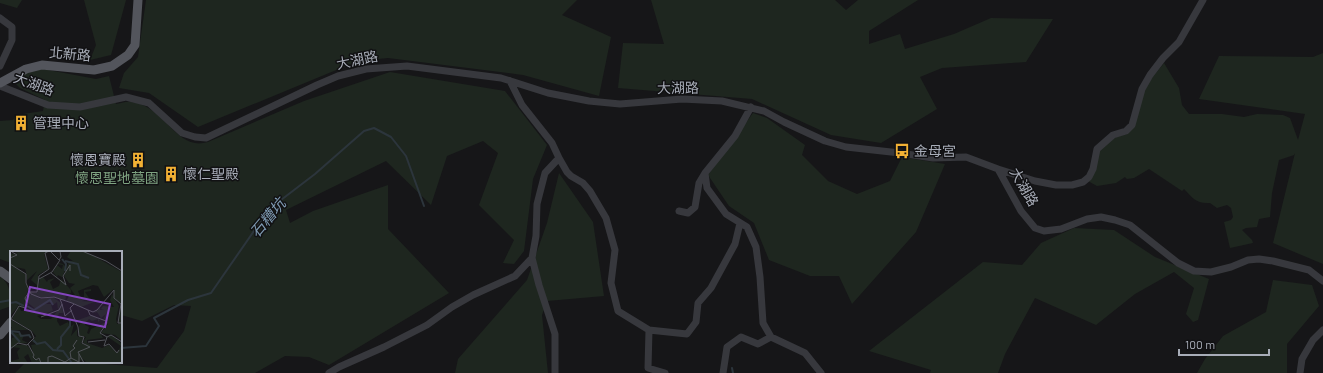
<svg xmlns="http://www.w3.org/2000/svg" width="1323" height="373" font-family="Barlow,'Noto Sans TC',sans-serif">
<style>
.green{fill:#1e261f}
.lines{fill:none;stroke-linecap:round;stroke-linejoin:round}
.stream{stroke:#2c353c;stroke-width:2}
.minor{stroke:#37383d;stroke-width:7}
.major{stroke:#53555c;stroke-width:9}
.labels{text-anchor:middle;stroke-width:3;stroke-linejoin:round;paint-order:stroke}
.street-label{font-size:14px;fill:#a8adb8;stroke:#111113}
.poi-label{font-size:14px;fill:#a8adb8;stroke:#111113;text-anchor:start}
.park-label{font-size:14px;fill:#7fa381;stroke:#111113}
.water-label{font-size:15px;font-style:italic;fill:#7f9bb3;stroke:#111113}
.inset-river{fill:none;stroke:#2c353c;stroke-width:2}
.inset-road{fill:none;stroke:#505258;stroke-width:1}
.view{fill:#8446be;fill-opacity:0.15;stroke:#8446be;stroke-width:2}
.inset-edge{fill:none;stroke:#a8adb8;stroke-width:2}
</style>
<rect width="100%" height="100%" fill="#161618"/>
<path class="green" d="M 0,0 L 22,0 L 17,8 L 0,3 Z
M 84,0 L 126,0 L 111,55 L 90,60 L 96,45 Z
M 146,0 L 577,0 L 562,15 L 611,37 L 599,96 L 523,75 L 388,58 L 358,61 L 198,127 L 149,93 L 119,88 L 124,73 L 138,57 Z
M 651,0 L 835,0 L 846,10 L 858,0 L 918,0 L 869,31 L 869,44 L 900,34 L 905,49 L 954,34 L 991,18 L 1053,19 L 1026,62 L 942,68 L 920,77 L 937,109 L 881,143 L 831,135 L 752,99 L 618,88 L 623,43 L 664,44 Z
M 1323,53 L 1323,264 L 1273,243 L 1295,153 L 1294,155 L 1279,160 L 1272,193 L 1270,217 L 1259,219 L 1257,227 L 1246,228 L 1242,230 L 1252,240 L 1253,243 L 1230,248 L 1224,222 L 1231,220 L 1233,217 L 1231,208 L 1227,205 L 1217,208 L 1210,203 C 1196,204 1193,198 1184,189 L 1182,191 L 1149,169 L 1134,178 L 1127,179 L 1125,177 L 1116,183 L 1097,186 L 1088,181 L 1099,150 L 1116,137 L 1127,134 L 1146,85 L 1164,63 L 1179,88 L 1182,105 L 1189,114 L 1222,114 L 1244,117 L 1257,114 L 1283,115 L 1290,118 L 1298,140 L 1305,114 L 1199,99 L 1219,56 L 1313,57 Z
M 43,69 L 96,79 L 109,76 L 116,104 C 120,104 126,101 131,102 C 159,104 172,139 195,143 C 199,144 204,143 208,142 L 304,101 L 390,72 L 505,91 L 547,145 L 533,179 L 524,251 L 514,264 L 503,263 L 514,240 L 479,205 L 498,153 L 483,141 L 447,156 L 431,205 L 386,161 L 286,210 L 290,223 L 313,211 L 388,185 L 388,229 L 449,293 L 329,365 L 309,357 L 285,356 L 255,373 L 15,373 L 26,362 L 89,362 L 91,363 L 157,368 L 184,331 L 191,306 L 174,305 L 142,321 L 121,315 L 121,252 L 11,252 L 11,263 L 0,259 L 0,121 L 13,120 L 16,115 L 43,111 L 45,100 L 20,88 L 12,80 L 31,70 Z
M 753,113 L 767,118 L 805,145 L 802,155 L 828,181 L 857,194 L 890,181 L 902,157 L 945,164 L 916,232 L 852,304 L 839,276 L 810,276 L 769,260 L 754,223 L 729,206 L 708,175 Z
M 559,173 L 593,222 L 604,296 L 547,301 L 542,315 L 548,373 L 455,373 L 458,359 L 527,280 L 547,223 Z
M 1074,228 L 1114,230 L 1155,257 L 1209,279 L 1198,320 L 1193,322 L 1186,314 L 1194,288 L 1174,272 L 1135,294 L 1096,325 L 1035,298 L 1005,354 L 998,373 L 930,373 L 931,370 L 869,351 L 983,262 L 1022,265 L 1041,243 Z
M 0,276 C 10,284 11,295 11,306 L 0,310 Z
M 1273,280 L 1312,285 L 1319,306 L 1287,344 L 1287,373 L 1197,373 L 1205,359 L 1223,336 L 1266,312 Z"/>
<g class="lines">
<path class="stream" d="M 0,302 L 11,300
M 121,348 L 146,346 L 159,326 L 154,318 L 188,300 L 211,293 L 256,228 L 277,203 L 315,174 L 364,131 L 374,128 L 391,137 L 406,156 L 424,206
M 732,368 L 733,373"/>
<path class="minor" d="M 0,18 L 12,27 L 12,40 L 0,66
M 0,86 L 48,105 L 80,107 L 126,97 L 149,103 L 182,133 L 195,137 L 206,138 L 317,85 L 338,76 L 366,69 L 407,66 L 501,78 L 548,93 L 589,101 L 620,104 L 682,99 L 722,101 L 764,111 L 784,122 L 825,141 L 846,147 L 900,153 L 933,158 L 966,157 L 998,169 L 1021,211 L 1035,228 L 1044,231 L 1061,229 L 1087,219 L 1101,217 L 1115,220 L 1130,225 L 1178,263 L 1194,271 L 1211,272 L 1231,267 L 1248,260 L 1259,259 L 1273,261 L 1309,270 L 1323,281
M 751,107 L 735,136 L 705,173 L 707,188 L 726,214 L 747,227 L 756,247 L 760,277 L 763,323 L 771,337 L 805,353 L 821,373
M 559,158 L 567,172 L 571,176 L 583,183 L 590,191 L 606,218 L 615,250 L 611,283 L 618,311 L 649,330 L 687,334 L 696,322 L 698,303 L 711,288 L 735,244 L 740,223
M 998,169 L 1035,181 L 1056,185 L 1072,185 L 1083,182 L 1089,177 L 1093,169 L 1097,149 L 1113,135 L 1126,131 L 1132,125 L 1142,89 L 1150,75 L 1163,58 L 1179,42 L 1203,0
M 679,211 L 688,213 L 695,207 L 699,183 L 705,173
M 532,258 L 539,285 L 555,334 L 555,373
M 649,330 L 648,368 L 665,373
M 329,373 L 339,367 L 384,347 L 427,325 L 452,307 L 473,295 L 515,276 L 532,258 L 536,236 L 537,204 L 545,173 L 559,158 L 552,143 L 522,105 L 510,81
M 723,373 L 727,347 L 741,337 L 758,344 L 771,337
M 1300,373 L 1302,359 L 1313,340 L 1323,330"/>
<path class="major" d="M 0,83 L 26,69 L 42,65 L 94,70 L 112,66 L 128,55 L 135,45 L 138,0
M 0,271 L 11,279
M 0,335 L 11,322"/>
</g>
<defs>
<symbol id="building-bare" viewBox="-9 -9 18 18"><path d="M-4-6H4V6H1V3H-1V6H-4ZM-2.5-4.3h1.7v1.8h-1.7ZM.8-4.3h1.7v1.8H.8ZM-2.5-1h1.7V.8h-1.7ZM.8-1h1.7V.8H.8Z" fill="#f2b134" stroke="#111113" stroke-width="2.5" paint-order="stroke"/></symbol>
<symbol id="bus-bare" viewBox="-9 -9 18 18"><path d="M-5-6H5V4H4V6H2V4H-2V6H-4V4H-5ZM-3.5-4V0h7V-4ZM-3.5 1.2v1.5H-2V1.2ZM2 1.2v1.5H3.5V1.2Z" fill="#f2b134" stroke="#111113" stroke-width="2.5" paint-order="stroke"/></symbol>
</defs>
<g fill-rule="evenodd">
<use href="#building-bare" x="10" y="112" width="22" height="22"/>
<use href="#bus-bare" x="891" y="140" width="22" height="22"/>
<use href="#building-bare" x="127" y="149" width="22" height="22"/>
<use href="#building-bare" x="160" y="163" width="22" height="22"/>
</g>
<g class="labels">
<g class="street-label">
<text transform="translate(70 54) rotate(5)" y="5">北新路</text>
<text transform="translate(357 60) rotate(-12)" y="5">大湖路</text>
<text transform="translate(34 84) rotate(20)" y="5">大湖路</text>
<text transform="translate(678 88) rotate(-1)" y="5">大湖路</text>
<text transform="translate(1024 187) rotate(60)" y="5">大湖路</text>
</g>
<g class="poi-label">
<text x="33" y="128">管理中心</text>
<text x="914" y="156">金母宮</text>
<text x="126" y="165" text-anchor="end">懷恩寶殿</text>
<text x="183" y="179">懷仁聖殿</text>
</g>
<g class="park-label">
<text x="117" y="183">懷恩聖地墓園</text>
</g>
<g class="water-label">
<text transform="translate(268 218) rotate(-50)" y="5">石糟坑</text>
</g>
</g>
<g transform="translate(10 251)">
<rect width="112" height="112" fill="#161618"/>
<path d="M 3,0 L 37,0 L 34,3 L 38,18 L 28,24 L 28,35 L 21,29 L 27,20 L 17,29 L 17,25 L 15,18 L 5,16 L 16,24 L 15,32 L 19,38 L 15,46 L 21,43 L 20,41 L 27,42 L 30,28 L 33,26 L 37,31 L 38,29 L 45,27 L 40,31 L 43,38 L 49,35 L 51,28 L 61,39 L 61,42 L 54,44 L 56,46 L 55,50 L 43,45 L 30,47 L 26,43 L 30,48 L 43,46 L 51,52 L 48,59 L 47,51 L 43,54 L 41,51 L 35,53 L 41,53 L 43,60 L 27,65 L 31,68 L 41,68 L 52,54 L 53,62 L 49,62 L 47,70 L 50,75 L 58,71 L 60,76 L 64,73 L 61,85 L 67,78 L 67,85 L 74,87 L 71,92 L 77,95 L 73,91 L 76,86 L 69,85 L 69,75 L 71,71 L 68,69 L 82,64 L 90,69 L 88,71 L 88,68 L 82,70 L 79,68 L 76,71 L 75,74 L 79,76 L 77,82 L 79,83 L 81,78 L 96,71 L 90,81 L 93,87 L 77,89 L 77,92 L 92,97 L 99,94 L 107,102 L 111,95 L 98,86 L 101,84 L 112,93 L 112,112 L 77,112 L 73,108 L 74,112 L 71,109 L 69,112 L 22,112 L 18,103 L 14,106 L 18,112 L 1,112 L 0,110 L 0,108 L 1,110 L 9,108 L 7,101 L 10,97 L 0,96 L 2,87 L 5,86 L 0,81 L 14,84 L 12,89 L 18,92 L 7,92 L 5,94 L 17,94 L 23,102 L 21,94 L 27,93 L 22,91 L 26,85 L 22,80 L 2,68 L 9,55 L 11,60 L 27,59 L 14,49 L 17,55 L 7,53 L 9,54 L 1,64 L 1,69 L 18,79 L 0,79 L 2,76 L 0,76 L 0,3 L 8,2 ZM 61,0 L 72,0 L 82,4 L 112,21 L 112,71 L 109,72 L 111,54 L 104,46 L 104,38 L 94,46 L 88,35 L 83,34 L 68,40 L 71,48 L 74,46 L 74,39 L 81,38 L 81,40 L 75,41 L 79,47 L 72,50 L 84,51 L 71,56 L 56,50 L 59,45 L 65,44 L 60,37 L 65,33 L 59,32 L 54,25 L 59,10 L 63,10 L 57,6 ZM 49,12 L 53,13 L 56,17 L 52,26 L 48,24 L 47,26 L 43,21 L 47,14 L 52,18 L 53,14 L 47,13 ZM 102,43 L 109,55 L 106,68 L 107,73 L 112,73 L 112,90 L 105,84 L 91,82 L 98,73 L 94,67 L 96,63 L 91,67 L 87,61 L 84,62 L 90,55 L 90,59 L 94,59 L 91,58 L 93,55 L 104,56 L 100,49 Z" fill="#1e261f"/>
<path class="inset-river" d="M 52,8 L 56,13 L 55,20M 55,10 L 68,13 L 71,24 L 79,27M 0,52 L 6,51 L 14,55M 17,55 L 24,59 L 40,49 L 43,54M 0,80 L 9,81 L 11,85 L 19,84 L 21,87M 1,81 L 10,91M 23,89 L 27,93 L 35,91 L 43,99 L 53,100 L 62,112M 47,98 L 51,94 L 51,86 L 60,75 L 60,68"/>
<path class="inset-road" d="M 40,0 L 49,9 L 51,6 L 50,0M 72,0 L 96,10 L 112,20M 0,7 L 7,4 L 2,1M 0,13 L 16,23 L 16,32 L 21,43 L 31,47 L 44,46 L 62,52 L 78,59 L 80,64 L 96,70 L 97,72 L 90,82 L 97,86M 41,22 L 56,34 L 53,25 L 60,14 L 60,20M 29,28 L 42,21 L 50,9M 52,53 L 55,65 L 62,59M 64,53 L 60,57 L 68,76 L 69,85 L 74,86 L 72,92 L 80,96 L 68,101 L 74,112M 15,57 L 17,54 L 15,47 L 19,41 L 27,41 L 29,25 L 39,18 L 35,2 L 39,0M 78,59 L 83,61 L 87,59 L 104,39 L 104,47 L 111,53 L 108,72 L 112,72M 31,66 L 49,59 L 52,53 L 50,48M 97,86 L 94,95 L 99,93 L 107,102 L 109,99M 97,86 L 101,84 L 112,91M 78,91 L 95,89M 18,93 L 24,104 L 23,106 L 26,109 L 29,107 L 31,112M 0,98 L 8,92 L 17,94 L 24,87 L 21,80 L 1,68 L 9,55 L 15,57M 61,107 L 60,101 L 65,97 L 63,95 L 67,89M 38,112 L 38,106 L 42,105 L 55,111 L 61,107 L 69,111 L 69,103"/>
<path class="view" d="M 20,36 L 100,53 L 95,76 L 15,59 Z"/>
<rect width="112" height="112" class="inset-edge"/>
</g>
<path d="M1179 349v6h90v-6" fill="none" stroke="#a8adb8" stroke-width="2"/>
<text x="1185" y="349" font-size="12" fill="#a8adb8" stroke="#111113" stroke-width="3" paint-order="stroke">100 m</text>
</svg>
